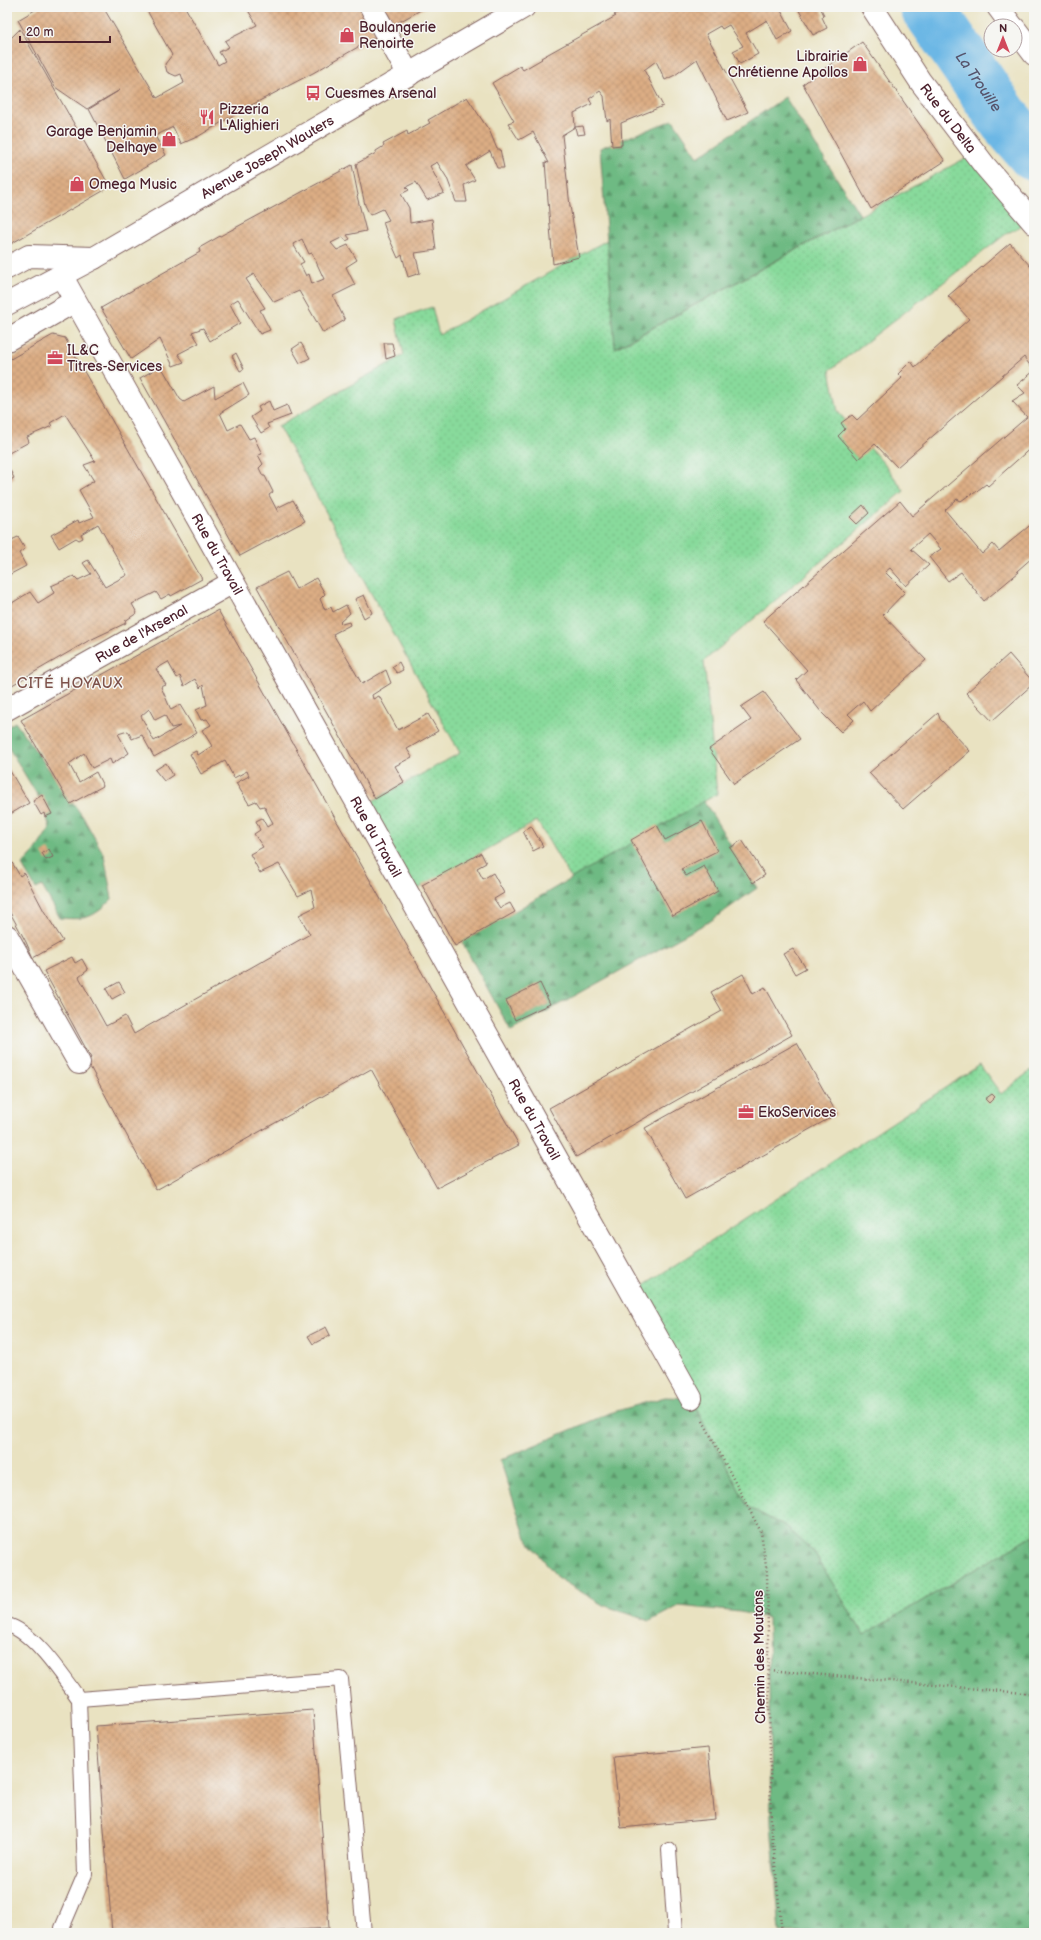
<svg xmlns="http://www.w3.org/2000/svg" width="1041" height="1940" font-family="'Balsamiq Sans',sans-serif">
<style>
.grass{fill:url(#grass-dots);stroke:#697c63}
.forest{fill:url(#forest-firs);stroke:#5c6c57}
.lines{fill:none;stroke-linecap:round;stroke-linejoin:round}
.river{stroke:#6cb7e5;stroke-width:54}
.building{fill:url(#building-cross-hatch);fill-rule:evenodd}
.service-casing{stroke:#826360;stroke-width:16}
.minor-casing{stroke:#826360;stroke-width:24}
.secondary-casing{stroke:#826360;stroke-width:24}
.path{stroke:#826360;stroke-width:2.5;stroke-dasharray:1 3;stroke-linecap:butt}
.service{stroke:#fff;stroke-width:14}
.minor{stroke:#fff;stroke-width:22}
.secondary{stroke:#fff;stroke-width:22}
.labels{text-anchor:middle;stroke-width:3;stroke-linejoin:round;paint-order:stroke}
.poi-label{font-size:14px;fill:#4a1f2b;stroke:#f6f6f2;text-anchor:start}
.street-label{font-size:14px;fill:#4a1f2b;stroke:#f6f6f2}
.water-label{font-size:15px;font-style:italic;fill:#56546c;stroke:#f6f6f2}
.neighbourhood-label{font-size:15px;letter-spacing:1px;fill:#7d514a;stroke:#f6f6f2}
</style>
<defs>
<pattern id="grass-dots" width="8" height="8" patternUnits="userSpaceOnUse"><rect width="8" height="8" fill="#88da9b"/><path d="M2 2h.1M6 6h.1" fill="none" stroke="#77bb86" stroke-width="1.8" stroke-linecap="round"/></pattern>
<pattern id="forest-firs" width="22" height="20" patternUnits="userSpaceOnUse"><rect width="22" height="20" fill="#6eba83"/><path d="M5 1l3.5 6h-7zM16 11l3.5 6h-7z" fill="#5c976b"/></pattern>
<pattern id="building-cross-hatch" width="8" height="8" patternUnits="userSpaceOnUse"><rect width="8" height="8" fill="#dcad84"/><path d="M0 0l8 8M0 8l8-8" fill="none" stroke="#be9472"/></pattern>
</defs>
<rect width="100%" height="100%" fill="#f6f6f2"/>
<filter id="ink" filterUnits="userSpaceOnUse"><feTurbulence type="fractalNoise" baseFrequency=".025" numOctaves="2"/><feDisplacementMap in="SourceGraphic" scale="8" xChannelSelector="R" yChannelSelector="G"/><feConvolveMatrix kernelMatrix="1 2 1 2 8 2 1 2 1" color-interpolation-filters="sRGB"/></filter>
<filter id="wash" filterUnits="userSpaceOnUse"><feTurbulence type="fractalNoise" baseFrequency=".012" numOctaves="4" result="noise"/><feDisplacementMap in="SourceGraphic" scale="16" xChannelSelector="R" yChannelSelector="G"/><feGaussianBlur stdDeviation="0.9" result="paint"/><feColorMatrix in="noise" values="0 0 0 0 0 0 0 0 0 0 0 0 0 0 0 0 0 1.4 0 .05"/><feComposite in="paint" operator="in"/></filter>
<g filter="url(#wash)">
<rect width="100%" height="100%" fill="#e9e2c1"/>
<path class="grass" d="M 975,153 L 1032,220 L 1006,234 L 830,370 L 838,412 L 886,466 L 904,491 L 704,661 L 717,794 L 571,879 L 537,821 L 409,894 L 360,808 L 460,753 L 278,426 L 404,355 L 396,319 L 432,307 L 439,335 L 607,240 L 616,348 Z
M 980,1065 L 1001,1094 L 1034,1068 L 1034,1535 L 864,1635 L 813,1551 L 786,1527 L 748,1507 L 691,1398 L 632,1293 Z"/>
<path class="forest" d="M 785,97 L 860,215 L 615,348 L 600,148 L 673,120 L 698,157 Z
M 15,722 L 83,817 L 104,855 L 112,899 C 93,918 87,920 60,918 L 42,886 L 36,889 L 22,865 L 35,851 L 50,828 L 42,803 L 7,745 L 7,727 Z
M 704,801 L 757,888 L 712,920 L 511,1031 L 462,942 Z
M 665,1397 L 691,1398 L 748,1507 L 786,1527 L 813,1551 L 864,1635 L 1034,1535 L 1034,1933 L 780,1933 L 771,1824 L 768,1618 L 740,1612 L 679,1606 L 650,1621 L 603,1605 L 558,1578 L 526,1538 L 500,1460 L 610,1413 Z"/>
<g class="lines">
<path class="river" id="s1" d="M 927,7 L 1005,120 L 1034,154"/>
</g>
<g id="blocks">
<path class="building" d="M 40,7 L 103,7 L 157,98 L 184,83 L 181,74 L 176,76 L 167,72 L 165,64 L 172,55 L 145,7 L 185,7 L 218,65 L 225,61 L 219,52 L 229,47 L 225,41 L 257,25 L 246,7 L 360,7 L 377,36 L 313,73 L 242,110 L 199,136 L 181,144 L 173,127 L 155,136 L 166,155 L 125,179 L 89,109 L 120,90 L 87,109 L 55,87 L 18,20 Z
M 381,7 L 426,7 L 392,26 Z
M 627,7 L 779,7 L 792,31 L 777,40 L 767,20 L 746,33 L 758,54 L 740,64 L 733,51 L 743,46 L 729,25 L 722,29 L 720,26 L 706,34 L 748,112 L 727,121 L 697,59 L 675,75 L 665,80 L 656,61 L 644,70 L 663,106 L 621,123 L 622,145 L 612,146 L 610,119 L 607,121 L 604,96 L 600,91 L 589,99 L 592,104 L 574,113 L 575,127 L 583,126 L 585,134 L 577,135 L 575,127 L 562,135 L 570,206 L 579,257 L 553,264 L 545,162 L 549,163 L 533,132 L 519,140 L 508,123 L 514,121 L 492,83 L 520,66 L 523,70 L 542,59 L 541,58 L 616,16 L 614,15 Z
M 797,7 L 820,7 L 824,15 L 822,17 L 827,28 L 813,35 Z
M 20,29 L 110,187 L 7,246 L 7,42 Z
M 862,42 L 945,161 L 871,209 L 803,84 Z
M 467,97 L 490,132 L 497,149 L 500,149 L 504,168 L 497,168 L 490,151 L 466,166 L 475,180 L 464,185 L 467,202 L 456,202 L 447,178 L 437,162 L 430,166 L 444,193 L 427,200 L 416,182 L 406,187 L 409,190 L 401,194 L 409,208 L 410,223 L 432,219 L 436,250 L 415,253 L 420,273 L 408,277 L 402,255 L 398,258 L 386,231 L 383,222 L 389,220 L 383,209 L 370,215 L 365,205 L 356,164 L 376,153 L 376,151 L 384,146 L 383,144 L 407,131 L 408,135 L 430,123 L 428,120 Z
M 352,165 L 358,195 L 357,196 L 366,231 L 347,235 L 350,239 L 346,241 L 343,237 L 331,243 L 337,250 L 348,245 L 357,260 L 346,267 L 355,285 L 333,296 L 345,320 L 323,333 L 299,291 L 274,302 L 254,274 L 246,279 L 265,308 L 260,310 L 270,330 L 260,334 L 238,299 L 230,304 L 240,323 L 210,341 L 203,328 L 192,332 L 199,343 L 178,354 L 184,362 L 173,366 L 160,339 L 131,359 L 101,308 L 200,252 L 199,248 L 222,235 ZM 302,239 L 309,254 L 312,253 L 324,279 L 312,284 L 309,274 L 306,276 L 300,264 L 304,262 L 293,244 Z
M 1010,243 L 1031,267 L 1033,264 L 1034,266 L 1034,371 L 1024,357 L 897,467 L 875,444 L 858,459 L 838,436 L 845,429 L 841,423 L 852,415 L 857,420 L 902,378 L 898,374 L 911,361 L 915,367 L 969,319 L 948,296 Z
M 53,335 L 65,338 L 202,579 L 171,596 L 170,594 L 161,599 L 156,592 L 132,604 L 137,613 L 125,621 L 126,623 L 88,641 L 7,688 L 7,606 L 30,592 L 38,603 L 54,593 L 51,586 L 74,576 L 78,580 L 91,574 L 83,563 L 88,560 L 105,587 L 127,575 L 98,524 L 81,534 L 83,538 L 79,540 L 76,538 L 59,548 L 51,535 L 78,520 L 79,523 L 94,517 L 79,490 L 94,481 L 84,465 L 95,461 L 65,414 L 50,423 L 52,426 L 27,437 L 29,442 L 7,454 L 7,361 Z
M 301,343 L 310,358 L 300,363 L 292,349 Z
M 384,343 L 392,343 L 395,356 L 386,359 Z
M 236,353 L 244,369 L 240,371 L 232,356 Z
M 161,366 L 180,399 L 184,402 L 214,386 L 215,398 L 243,383 L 249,395 L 220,413 L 228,430 L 240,424 L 249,439 L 254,437 L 262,454 L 258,455 L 263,464 L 259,468 L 263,476 L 265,476 L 273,492 L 269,495 L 278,512 L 277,508 L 293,500 L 305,521 L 240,556 L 140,378 Z
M 1034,371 L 1034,445 L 988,486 L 986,484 L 973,494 L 972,493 L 961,501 L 957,499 L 945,510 L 982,554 L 993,544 L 999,551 L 1034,522 L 1034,556 L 1017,571 L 1019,572 L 984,601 L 961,572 L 948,581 L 929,557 L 941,549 L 928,534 L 911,549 L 929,565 L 906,586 L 890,568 L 885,572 L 905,592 L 883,615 L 926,660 L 870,711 L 863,701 L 848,714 L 854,720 L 841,732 L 822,713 L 796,680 L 807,670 L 763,621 L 900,501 L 912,516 L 1027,417 L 1012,401 L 1025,393 L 1017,385 Z
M 269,401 L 273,411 L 287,405 L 291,415 L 267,424 L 269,428 L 261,433 L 251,417 L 260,411 L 258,407 Z
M 7,464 L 14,478 L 7,482 Z
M 863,505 L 869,513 L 857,524 L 850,517 Z
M 18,537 L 25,549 L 19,553 L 26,566 L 7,576 L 7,542 Z
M 287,572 L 296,589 L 316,578 L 325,594 L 320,599 L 325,610 L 331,607 L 333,612 L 346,605 L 350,613 L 340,622 L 342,624 L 349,622 L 350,625 L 333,634 L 362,684 L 386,670 L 391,683 L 372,695 L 373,699 L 379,696 L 398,730 L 428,714 L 438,731 L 407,749 L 412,757 L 395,766 L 404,782 L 375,799 L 257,587 Z
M 364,595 L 372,613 L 364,618 L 355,599 Z
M 218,610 L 519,1145 L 437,1188 L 371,1069 L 156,1190 L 87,1061 L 91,1058 L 44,971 L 72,957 L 75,963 L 82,959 L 88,970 L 79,977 L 106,1026 L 125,1016 L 134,1034 L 310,934 L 299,915 L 315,907 L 311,890 L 298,896 L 279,864 L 260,873 L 250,854 L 263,847 L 254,834 L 260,830 L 256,821 L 262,818 L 267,827 L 273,823 L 264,806 L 260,807 L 256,801 L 249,804 L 236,783 L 249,776 L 247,771 L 234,778 L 225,761 L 201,774 L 190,754 L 196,751 L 198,755 L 212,746 L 202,730 L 211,725 L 207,719 L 201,720 L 196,710 L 207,705 L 203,685 L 200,688 L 195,679 L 184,686 L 180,676 L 177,678 L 168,662 L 156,669 L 166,685 L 161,687 L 171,710 L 180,705 L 197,733 L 154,757 L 142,735 L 132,739 L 128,731 L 118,734 L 129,753 L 112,764 L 110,759 L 92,768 L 84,753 L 69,764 L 79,782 L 96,772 L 103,786 L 70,804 L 21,720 ZM 149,709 L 155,720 L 165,715 L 171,728 L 180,726 L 154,741 L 141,716 Z
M 1009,654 L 1034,683 L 992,721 L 966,693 Z
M 399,662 L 403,670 L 397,673 L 392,667 Z
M 764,692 L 800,739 L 734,784 L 709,749 L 751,720 L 741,707 Z
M 938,713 L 940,719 L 970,751 L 903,809 L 869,773 Z
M 166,763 L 173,775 L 164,781 L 155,770 Z
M 7,766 L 29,803 L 7,816 Z
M 42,795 L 52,814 L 45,817 L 44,813 L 41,815 L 33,801 Z
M 702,821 L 717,851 L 681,869 L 686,876 L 704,866 L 718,891 L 673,916 L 631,840 L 657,825 L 665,840 Z
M 531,826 L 543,846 L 533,851 L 523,831 Z
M 742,840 L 765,875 L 753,883 L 730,848 Z
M 49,849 L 53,857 L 46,860 L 42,853 Z
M 481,853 L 486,863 L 477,868 L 483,879 L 493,873 L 504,893 L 494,899 L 500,908 L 510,903 L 515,912 L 455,946 L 422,885 Z
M 7,854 L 20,876 L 24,873 L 44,911 L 63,941 L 33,958 L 26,942 L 7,907 Z
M 793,949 L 806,968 L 795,974 L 783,954 Z
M 743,974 L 753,994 L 765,987 L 792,1035 L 576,1157 L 549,1108 L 722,1011 L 711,992 Z
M 119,982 L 125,992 L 112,999 L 106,989 Z
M 540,983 L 550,1004 L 515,1020 L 506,1000 Z
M 797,1043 L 837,1114 L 685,1199 L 645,1128 Z
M 992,1094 L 995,1097 L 989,1103 L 985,1099 Z
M 326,1327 L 330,1335 L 313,1344 L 308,1336 Z
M 313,1710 L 329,1928 L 253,1933 L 112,1933 L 96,1726 Z
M 708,1748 L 715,1819 L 621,1828 L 613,1757 Z"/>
</g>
</g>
<g filter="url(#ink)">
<use href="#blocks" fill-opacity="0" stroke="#826360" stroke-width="1"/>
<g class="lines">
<defs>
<path id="service" d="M 7,1625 C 33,1631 63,1677 79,1699 L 341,1679 L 364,1933
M 669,1850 L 675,1933
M 63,1933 L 62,1928 L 85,1874 L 79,1699"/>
<g id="minor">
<path d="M 371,7 L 409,75"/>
<path id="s2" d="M 872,7 L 920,81 L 985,166 L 1034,223"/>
<path d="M 998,7 L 1012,26"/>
<path d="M 1015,29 L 1034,54"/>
<path d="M 7,268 L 29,256 L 94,258"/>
<path id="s3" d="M 61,275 L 691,1398"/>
<path d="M 7,340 L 75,301"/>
<path id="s4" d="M 7,709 L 233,582"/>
<path d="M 7,936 L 79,1063"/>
</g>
<g id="secondary">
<path id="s5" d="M 7,304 L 94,258 L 524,7"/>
</g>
</defs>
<use href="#service" class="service-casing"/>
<use href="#minor" class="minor-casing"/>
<use href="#secondary" class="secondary-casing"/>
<path class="path" d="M 703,1421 L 761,1532 L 767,1573 L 771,1824 L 782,1933
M 769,1670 L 1034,1694"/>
<use href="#service" class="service"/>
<use href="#minor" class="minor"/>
<use href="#secondary" class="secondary"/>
</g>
</g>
<defs>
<symbol id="shop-bare" viewBox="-9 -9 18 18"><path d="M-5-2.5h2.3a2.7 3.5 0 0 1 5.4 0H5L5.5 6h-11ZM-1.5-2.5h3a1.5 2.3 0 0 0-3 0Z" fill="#d1495b" stroke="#f6f6f2" stroke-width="2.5" paint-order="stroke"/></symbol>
<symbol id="bus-bare" viewBox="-9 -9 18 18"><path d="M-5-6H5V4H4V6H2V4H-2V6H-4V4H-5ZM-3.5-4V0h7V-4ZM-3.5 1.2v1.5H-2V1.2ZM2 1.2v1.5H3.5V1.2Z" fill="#d1495b" stroke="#f6f6f2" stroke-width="2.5" paint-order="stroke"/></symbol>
<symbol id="restaurant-bare" viewBox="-9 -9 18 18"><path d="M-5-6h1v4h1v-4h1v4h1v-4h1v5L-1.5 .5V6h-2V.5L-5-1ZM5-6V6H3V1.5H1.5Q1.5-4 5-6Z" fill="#d1495b" stroke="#f6f6f2" stroke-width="2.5" paint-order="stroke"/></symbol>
<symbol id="office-bare" viewBox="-9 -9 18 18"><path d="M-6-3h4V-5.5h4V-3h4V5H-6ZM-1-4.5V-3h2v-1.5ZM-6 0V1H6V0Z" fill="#d1495b" stroke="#f6f6f2" stroke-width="2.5" paint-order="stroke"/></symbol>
</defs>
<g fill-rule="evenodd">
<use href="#shop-bare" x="336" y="24" width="22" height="22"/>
<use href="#shop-bare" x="849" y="53" width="22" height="22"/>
<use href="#bus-bare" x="302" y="82" width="22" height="22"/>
<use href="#restaurant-bare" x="196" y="106" width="22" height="22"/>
<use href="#shop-bare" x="158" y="128" width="22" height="22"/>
<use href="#shop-bare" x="66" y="173" width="22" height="22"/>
<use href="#office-bare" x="44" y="347" width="22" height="22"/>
<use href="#office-bare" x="735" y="1101" width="22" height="22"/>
</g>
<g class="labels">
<g class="poi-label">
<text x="359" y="32">Boulangerie<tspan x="359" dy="16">Renoirte</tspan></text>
<text x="848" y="61" text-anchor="end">Librairie<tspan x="848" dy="16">Chrétienne Apollos</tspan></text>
<text x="325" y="98">Cuesmes Arsenal</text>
<text x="219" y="114">Pizzeria<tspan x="219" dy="16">L'Alighieri</tspan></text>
<text x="157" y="136" text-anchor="end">Garage Benjamin<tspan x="157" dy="16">Delhaye</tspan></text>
<text x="89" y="189">Omega Music</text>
<text x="67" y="355">IL&amp;C<tspan x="67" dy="16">Titres-Services</tspan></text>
<text x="758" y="1117">EkoServices</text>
</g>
<g class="street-label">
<text dy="5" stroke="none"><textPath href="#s2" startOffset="135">Rue du Delta</textPath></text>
<text dy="5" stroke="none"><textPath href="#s5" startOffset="299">Avenue Joseph Wauters</textPath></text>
<text dy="5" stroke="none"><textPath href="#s3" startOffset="320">Rue du Travail</textPath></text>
<text dy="5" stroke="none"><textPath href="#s4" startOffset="154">Rue de l'Arsenal</textPath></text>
<text dy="5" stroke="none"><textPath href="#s3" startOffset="644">Rue du Travail</textPath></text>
<text dy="5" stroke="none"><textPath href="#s3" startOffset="968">Rue du Travail</textPath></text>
<text transform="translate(759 1657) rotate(-91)" y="5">Chemin des Moutons</text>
</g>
<g class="water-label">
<text dy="5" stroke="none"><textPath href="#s1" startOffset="91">La Trouille</textPath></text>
</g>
<g class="neighbourhood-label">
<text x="70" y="688">CITÉ HOYAUX</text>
</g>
</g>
<rect width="1041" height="1940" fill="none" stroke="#f6f6f2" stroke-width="24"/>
<g transform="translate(1003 38)"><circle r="19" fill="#f6f6f2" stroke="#b1a0a2"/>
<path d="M0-3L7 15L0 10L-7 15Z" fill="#d1495b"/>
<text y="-6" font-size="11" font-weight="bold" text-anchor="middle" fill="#4a1f2b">N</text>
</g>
<path d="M20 36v6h90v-6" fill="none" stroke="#4a1f2b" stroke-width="2"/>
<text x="26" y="36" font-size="12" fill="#4a1f2b" stroke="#f6f6f2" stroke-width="3" paint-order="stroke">20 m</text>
</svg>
